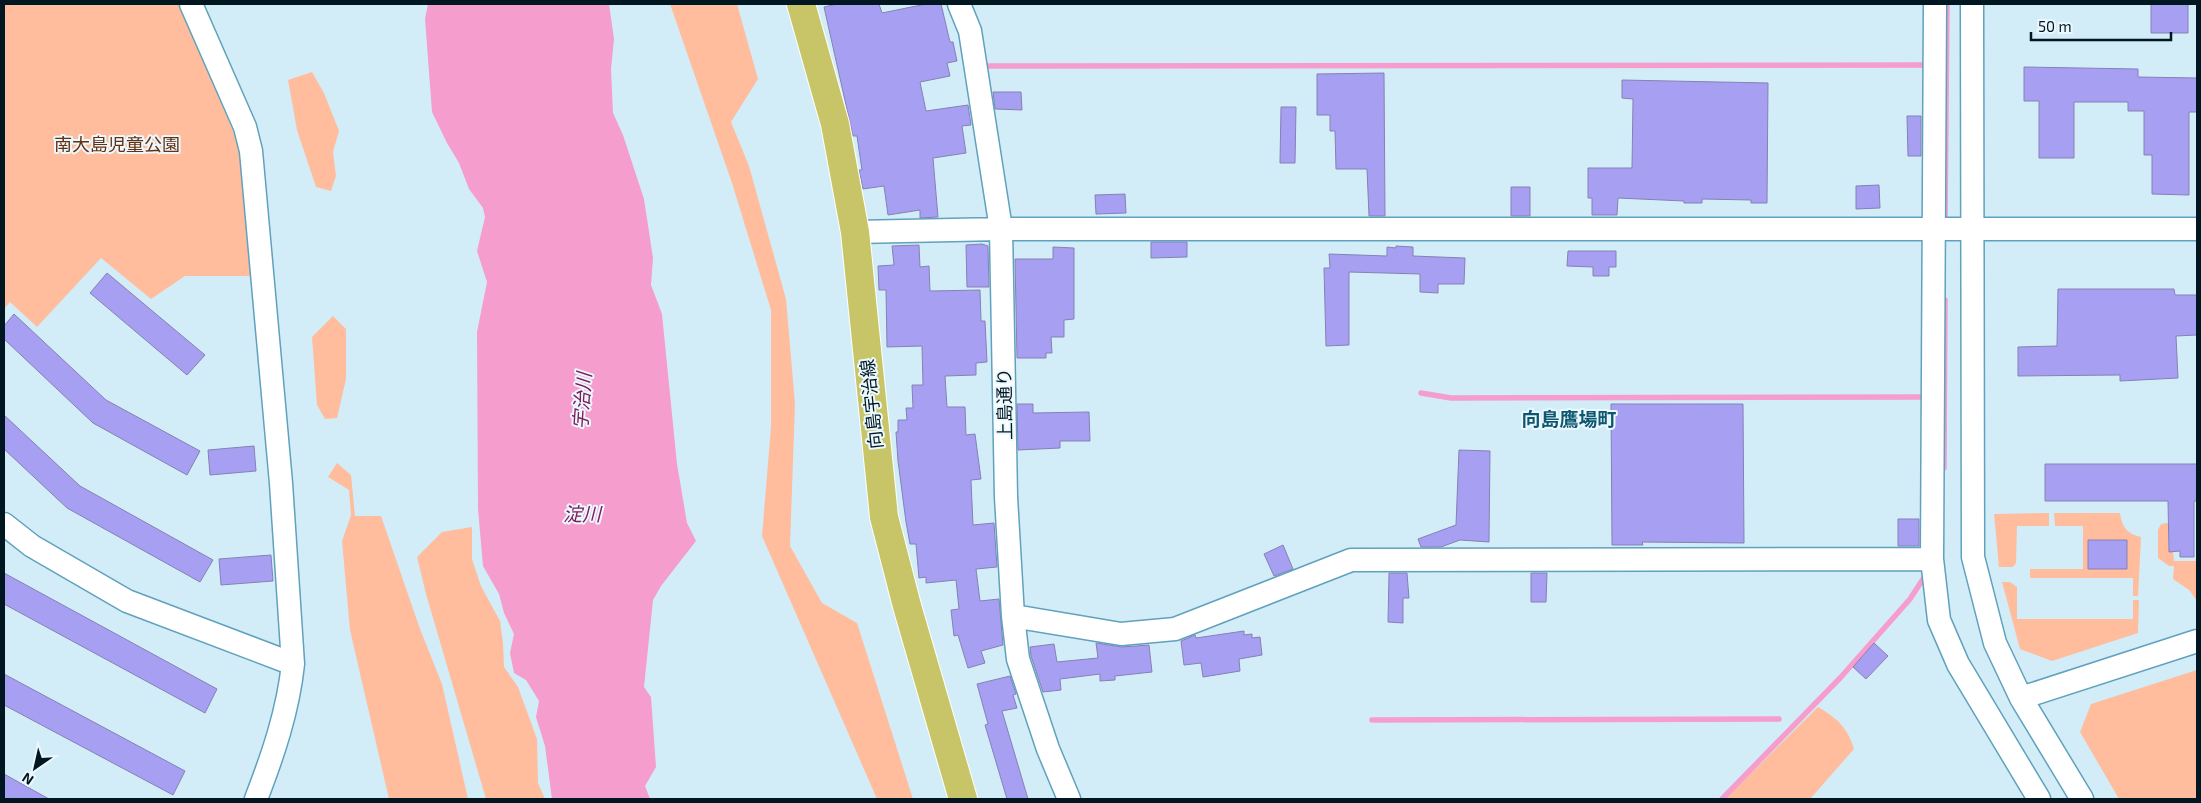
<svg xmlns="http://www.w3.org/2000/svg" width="2201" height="803" font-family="'Exo 2','Noto Sans JP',sans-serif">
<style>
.green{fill:#ffbd9d}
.water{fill:#f59dcc}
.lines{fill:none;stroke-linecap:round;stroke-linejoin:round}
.stream{stroke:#f59dcc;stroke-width:5.5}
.building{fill:#a69ff2;stroke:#8581b5}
.minor-casing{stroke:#60a1bd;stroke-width:25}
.major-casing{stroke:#fff;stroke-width:30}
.minor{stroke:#fff;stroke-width:22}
.major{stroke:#c8c568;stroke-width:28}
.labels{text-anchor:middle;stroke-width:4;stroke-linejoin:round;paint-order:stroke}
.park-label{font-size:18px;fill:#662f10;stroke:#ebf8fe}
.street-label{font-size:18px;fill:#001721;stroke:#ebf8fe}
.water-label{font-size:19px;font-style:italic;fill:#801b5b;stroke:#ebf8fe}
.neighbourhood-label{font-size:19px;font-weight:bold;fill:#0d5770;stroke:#ebf8fe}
</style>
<rect width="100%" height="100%" fill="#d3edf8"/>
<path class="green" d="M 4,4 L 179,4 L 242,152 L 255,276 L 185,276 L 151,299 L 101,258 L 37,327 L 10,302 L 4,309 Z
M 670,4 L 737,4 L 758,79 L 731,122 L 749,166 L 786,299 L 795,404 L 790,546 L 822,603 L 857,623 L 913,799 L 877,799 L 762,536 L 771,427 L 771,310 L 732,183 Z
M 312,72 L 324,93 L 339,131 L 333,152 L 336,176 L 331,191 L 316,187 L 297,130 L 288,80 Z
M 333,316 L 346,329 L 346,379 L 337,418 L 325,419 L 317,405 L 312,337 Z
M 337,463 L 351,475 L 355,516 L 381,516 L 420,629 L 442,684 L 468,799 L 389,799 L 350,630 L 342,541 L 351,515 L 349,490 L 328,477 Z
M 2049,513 L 2049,526 L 2017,526 L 2016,563 L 2013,567 L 1999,567 L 1994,514 Z
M 2054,513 L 2120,513 C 2122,527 2127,534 2141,537 L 2138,596 L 2133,596 L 2133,578 L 2030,578 L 2030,569 L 2083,569 L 2083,526 L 2055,526 Z
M 2173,522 L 2168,528 L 2169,552 L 2173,552 L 2174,561 L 2197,561 L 2197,601 L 2189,590 L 2173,579 L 2174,566 L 2169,566 L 2158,558 L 2158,530 L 2161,524 Z
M 472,527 L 472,559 L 481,586 L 500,621 L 503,643 L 504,667 L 518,687 L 537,739 L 538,783 L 545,799 L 486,799 L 426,594 L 417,557 L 442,532 Z
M 2002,582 L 2010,582 L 2017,587 L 2017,619 L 2133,619 L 2133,600 L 2139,600 L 2138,633 L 2052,661 L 2020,649 Z
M 2197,670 L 2197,799 L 2119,799 L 2080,732 L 2091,704 Z
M 1818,707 C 1837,718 1848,728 1854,749 L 1810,799 L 1725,799 Z"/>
<path class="water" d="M 428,4 L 609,4 L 614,39 L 611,69 L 613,113 L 623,135 L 644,199 L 653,258 L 651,285 L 662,314 L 677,464 L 687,523 L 696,541 L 661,586 L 653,600 L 644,687 L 651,697 L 656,767 L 645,786 L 650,799 L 552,799 L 545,746 L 536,717 L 539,701 L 526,680 L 514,673 L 510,653 L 514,634 L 504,613 L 499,594 L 483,566 L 478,509 L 477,332 L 487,282 L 477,251 L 485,217 L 483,208 L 469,189 L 459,163 L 447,143 L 432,112 L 425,19 Z"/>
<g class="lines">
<path class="stream" d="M 981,66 L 1929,65
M 1945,223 L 1947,4
M 1421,393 L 1451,398 L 1929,397
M 1944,468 L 1945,300
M 1372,720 L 1779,719
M 1722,799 L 1841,677 L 1910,599 L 1925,576"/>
</g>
<path class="building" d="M 837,4 L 879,4 L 882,13 L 926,4 L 941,4 L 950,42 L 953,42 L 957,61 L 947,63 L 950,76 L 920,82 L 926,111 L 968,105 L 971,125 L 962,126 L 966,153 L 933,158 L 938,217 L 920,218 L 920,210 L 888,215 L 884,186 L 863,189 L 859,170 L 862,170 L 857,136 L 853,136 L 824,7 Z
M 2151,4 L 2188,4 L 2188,33 L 2151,33 Z
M 2024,67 L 2138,69 L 2138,77 L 2197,78 L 2197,112 L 2189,112 L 2189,195 L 2152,194 L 2152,155 L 2144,155 L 2144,111 L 2128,111 L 2128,102 L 2074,102 L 2074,158 L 2039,158 L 2039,101 L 2024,101 Z
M 1384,73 L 1385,216 L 1369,216 L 1367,169 L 1336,169 L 1335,131 L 1330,131 L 1330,115 L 1317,115 L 1317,74 Z
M 1622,80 L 1768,83 L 1767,203 L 1751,203 L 1751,200 L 1702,199 L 1702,203 L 1684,203 L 1684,201 L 1618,198 L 1617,215 L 1592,215 L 1592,198 L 1588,198 L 1588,168 L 1632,168 L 1633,99 L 1622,98 Z
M 993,92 L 1021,92 L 1022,110 L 995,109 Z
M 1281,107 L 1296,107 L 1295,163 L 1280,163 Z
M 1907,116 L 1921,116 L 1921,156 L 1908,156 Z
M 1879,185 L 1880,208 L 1856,209 L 1856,186 Z
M 1511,187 L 1530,187 L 1530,216 L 1511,216 Z
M 1125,194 L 1126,213 L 1096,214 L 1095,195 Z
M 1151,242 L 1187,242 L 1187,257 L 1151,258 Z
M 982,244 L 988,246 L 989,287 L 967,287 L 966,245 Z
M 919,245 L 920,267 L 929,266 L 930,291 L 980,290 L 981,321 L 985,321 L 987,362 L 976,363 L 976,375 L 945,376 L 947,407 L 965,407 L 966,435 L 975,434 L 981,479 L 971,480 L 973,525 L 994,523 L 997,567 L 976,569 L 980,601 L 999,599 L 1003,645 L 981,651 L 985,663 L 968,668 L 958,635 L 954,636 L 951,610 L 959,609 L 956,580 L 926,583 L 926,577 L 919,578 L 916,544 L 910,544 L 906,522 L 898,461 L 896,432 L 898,432 L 898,420 L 907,420 L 906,408 L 913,408 L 912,385 L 923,385 L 922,346 L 887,347 L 886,290 L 879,290 L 878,266 L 894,265 L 892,246 Z
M 1396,246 L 1413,247 L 1413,256 L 1465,258 L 1464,284 L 1438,284 L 1438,293 L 1420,292 L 1420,274 L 1349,272 L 1349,345 L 1326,346 L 1324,268 L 1330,268 L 1329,254 L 1387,256 L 1387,247 L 1396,248 Z
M 1053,247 L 1074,248 L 1074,319 L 1064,320 L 1064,337 L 1051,337 L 1052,353 L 1046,353 L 1046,358 L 1017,358 L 1015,259 L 1053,259 Z
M 1568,251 L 1616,251 L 1616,267 L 1609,267 L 1609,276 L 1593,276 L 1593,267 L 1567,266 Z
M 107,273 L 205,355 L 187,375 L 90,293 Z
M 2058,289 L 2174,289 L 2175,295 L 2197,295 L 2197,335 L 2176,336 L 2178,378 L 2120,381 L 2120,375 L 2018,376 L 2018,347 L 2057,346 Z
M 14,314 L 106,400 L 200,451 L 187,475 L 93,423 L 4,339 L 4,326 Z
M 1017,404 L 1033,404 L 1033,413 L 1089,412 L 1090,441 L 1060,441 L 1060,448 L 1018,450 Z
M 1611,404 L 1743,404 L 1744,543 L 1642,542 L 1643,545 L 1612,545 Z
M 4,415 L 80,486 L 213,560 L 200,582 L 67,508 L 4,449 Z
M 254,446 L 256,471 L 210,475 L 208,450 Z
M 1459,450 L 1490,451 L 1489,542 L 1460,540 L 1441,547 L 1421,547 L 1418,539 L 1456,525 Z
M 2045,464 L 2197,464 L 2197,501 L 2194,501 L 2194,557 L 2180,557 L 2180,551 L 2169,552 L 2168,501 L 2045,501 Z
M 1898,519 L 1919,519 L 1919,546 L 1898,546 Z
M 2088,540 L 2127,540 L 2127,569 L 2088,569 Z
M 1283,545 L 1293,569 L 1274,576 L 1264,554 Z
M 271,555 L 273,581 L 221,585 L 219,559 Z
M 4,573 L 217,689 L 205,713 L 4,604 Z
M 1389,573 L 1407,573 L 1409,598 L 1403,598 L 1403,623 L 1388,622 Z
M 1531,573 L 1547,573 L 1546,602 L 1531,602 Z
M 1244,631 L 1244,635 L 1252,634 L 1252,638 L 1260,637 L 1262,655 L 1239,659 L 1240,671 L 1203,677 L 1201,663 L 1184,665 L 1181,641 L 1195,635 L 1196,638 Z
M 1096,643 L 1122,647 L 1149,645 L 1152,672 L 1115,676 L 1115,680 L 1100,681 L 1100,674 L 1060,679 L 1061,690 L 1043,692 L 1031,656 L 1030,647 L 1054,644 L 1057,662 L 1098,658 Z
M 1874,643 L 1888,656 L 1866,679 L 1853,667 Z
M 4,674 L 185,771 L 173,795 L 4,705 Z
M 1010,676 L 1016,694 L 1013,695 L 1017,708 L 1002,711 L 1028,799 L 1007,799 L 985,725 L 988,724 L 977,684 Z
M 4,774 L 49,799 L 4,799 Z"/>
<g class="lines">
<defs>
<path id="minor" d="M 191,4 L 245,127 L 251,151 L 281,483 L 293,664 C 288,711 273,755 256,799
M 959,4 L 970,31 L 1001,229 L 1006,497 L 1013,616 L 1018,659 L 1048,749 L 1069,799
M 1935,4 L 1932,559 L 1939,620 L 1958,664 L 2039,799
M 1972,4 L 1973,557 L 1995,643 L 2021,698 L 2082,799
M 855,232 L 1001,229 L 2197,229
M 4,524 L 32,546 L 127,601 L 293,664
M 1013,616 L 1121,634 L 1175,629 L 1351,560 L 1932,559
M 2021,698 L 2197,641"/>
<path id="major" d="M 801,4 L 835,124 L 855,232 L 884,517 L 907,606 L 963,799"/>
</defs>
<use href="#minor" class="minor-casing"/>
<use href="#major" class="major-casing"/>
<use href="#minor" class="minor"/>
<use href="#major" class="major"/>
</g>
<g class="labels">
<g class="park-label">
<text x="117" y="151">南大島児童公園</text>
</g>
<g class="street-label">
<text transform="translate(872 404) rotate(-96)" y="6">向島宇治線</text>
<text transform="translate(1005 404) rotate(-91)" y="6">上島通り</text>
</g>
<g class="water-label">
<text transform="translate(582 401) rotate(-86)" y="7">宇治川</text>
<text x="582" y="521">淀川</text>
</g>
<g class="neighbourhood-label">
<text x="1569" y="426">向島鷹場町</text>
</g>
</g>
<rect width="2201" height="803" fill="none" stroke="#001721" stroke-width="10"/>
<g transform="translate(35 768) rotate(214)" stroke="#ebf8fe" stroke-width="4" paint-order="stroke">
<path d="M0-4L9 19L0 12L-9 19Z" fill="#001721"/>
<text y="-8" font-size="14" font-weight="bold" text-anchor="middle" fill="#001721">N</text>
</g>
<path d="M2031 32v8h140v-8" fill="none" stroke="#001721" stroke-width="2.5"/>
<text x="2038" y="32" font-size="15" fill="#001721" stroke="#ebf8fe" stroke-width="4" paint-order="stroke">50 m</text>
</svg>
